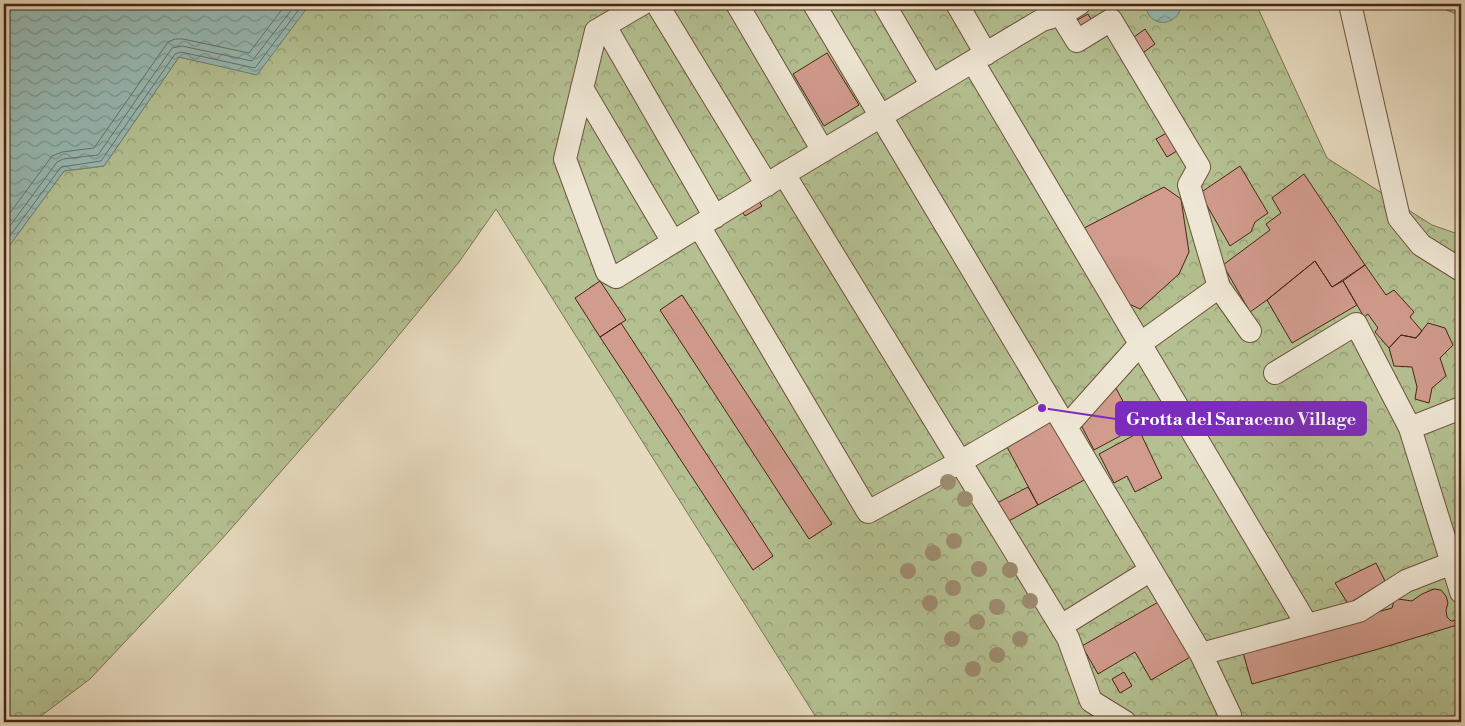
<svg xmlns="http://www.w3.org/2000/svg" width="1465" height="726" font-family="'Libre Bodoni',serif">
<style>
.forest{fill:url(#forest-crowns);stroke:#7d7351}
.water{fill:url(#water-waves);stroke:#767f73}
.lines{fill:none;stroke-linecap:round;stroke-linejoin:round}
.shore{stroke:#6e7062;stroke-width:1}
.building{fill:#d19b8d;stroke:#462611}
.minor-casing{stroke:#6e533c;stroke-width:24}
.minor{stroke:#efe7d5;stroke-width:22}
.tree{fill:#9d8c70}
.leader{fill:none;stroke:#7b2cbf;stroke-width:2}
.callout-dot{fill:#7b2cbf;stroke:#efe7d5;stroke-width:2}
.callout{fill:#7b2cbf;stroke:#7b2cbf;stroke-width:2}
.callout-label{font-size:18px;text-anchor:middle;font-weight:bold;fill:#fff}
</style>
<defs>
<pattern id="forest-crowns" width="20" height="18" patternUnits="userSpaceOnUse" patternTransform="scale(1.25)"><rect width="20" height="18" fill="#b4c091"/><path d="M2 6a3 3 0 1 1 6 0M12 15a3 3 0 1 1 6 0" fill="none" stroke="#949c75"/></pattern>
<pattern id="water-waves" width="16" height="10" patternUnits="userSpaceOnUse" patternTransform="scale(1.25)"><rect width="16" height="10" fill="#96bab4"/><path d="M0 5q4-4 8 0t8 0" fill="none" stroke="#7c9791"/></pattern>
</defs>
<rect width="100%" height="100%" fill="#e6dabe"/>
<filter id="stains"><feTurbulence type="fractalNoise" baseFrequency=".004" numOctaves="4"/><feColorMatrix values="0 0 0 0 .2 0 0 0 0 .09 0 0 0 0 .02 0 0 0 .5 -.17"/></filter>
<radialGradient id="worn" r=".72"><stop offset=".6" stop-color="#630" stop-opacity="0"/><stop offset="1" stop-color="#630" stop-opacity=".3"/></radialGradient>
<path class="forest" d="M 306,4 L 1256,4 L 1327,158 L 1432,225 L 1461,235 L 1461,713 L 1428,722 L 819,722 L 496,209 L 459,262 L 376,363 L 221,540 L 90,679 L 33,722 L 4,722 L 4,253 L 64,171 L 104,166 L 179,57 L 257,74 Z
M 1432,4 L 1461,4 L 1461,16 Z"/>
<path class="water" d="M 4,4 L 310,4 L 257,75 L 179,57 L 104,166 L 64,171 L 4,253 Z
M 1146,4 L 1182,4 C 1178,29 1146,28 1146,4 Z"/>
<g class="lines">
<path class="shore" d="M 4,221 L 52,156 L 62,152 L 94,148 L 168,42 L 175,39 L 183,39 L 249,53 L 286,4
M 4,234 L 57,162 L 63,159 L 98,155 L 172,48 L 182,46 L 252,61 L 296,4
M 4,244 L 61,167 L 101,161 L 175,54 L 181,52 L 255,68 L 303,4"/>
</g>
<path class="building" d="M 1088,14 L 1092,21 L 1076,30 L 1072,23 Z
M 1145,29 L 1155,44 L 1140,55 L 1130,40 Z
M 827,53 L 859,105 L 824,126 L 793,74 Z
M 1170,131 L 1180,149 L 1167,157 L 1156,139 Z
M 1240,166 L 1268,213 L 1255,222 L 1251,232 L 1230,246 L 1200,193 Z
M 1304,174 L 1365,265 L 1332,287 L 1315,261 L 1267,300 L 1250,312 L 1223,265 L 1270,230 L 1266,224 L 1281,213 L 1272,198 Z
M 1164,187 L 1181,199 L 1189,252 L 1179,274 L 1140,309 L 1118,299 L 1084,228 Z
M 756,196 L 762,206 L 745,216 L 739,207 Z
M 1315,261 L 1332,287 L 1343,281 L 1357,305 L 1292,343 L 1267,300 Z
M 1365,265 L 1386,295 L 1394,290 L 1414,312 L 1410,317 L 1422,331 L 1416,338 L 1401,335 L 1389,348 L 1375,332 L 1378,328 L 1368,314 L 1364,317 L 1343,281 Z
M 600,281 L 626,320 L 600,337 L 575,298 Z
M 682,295 L 832,524 L 809,539 L 660,310 Z
M 621,323 L 773,556 L 753,570 L 600,337 Z
M 1428,323 L 1445,328 L 1453,345 L 1440,358 L 1446,376 L 1432,388 L 1429,403 L 1415,399 L 1417,387 L 1412,367 L 1394,366 L 1389,348 L 1401,335 L 1416,338 Z
M 1112,381 L 1137,427 L 1094,450 L 1079,421 Z
M 1239,401 L 1246,414 L 1227,424 L 1220,412 Z
M 1054,420 L 1086,479 L 1038,505 L 1006,445 Z
M 1140,432 L 1162,478 L 1135,492 L 1127,476 L 1114,483 L 1099,454 Z
M 1028,487 L 1038,505 L 1007,522 L 997,503 Z
M 1376,563 L 1385,581 L 1348,604 L 1335,583 Z
M 1434,589 L 1441,590 L 1446,596 L 1448,603 L 1446,610 L 1447,617 L 1451,621 L 1458,620 L 1459,623 L 1457,625 L 1375,650 L 1252,684 L 1242,649 L 1392,608 L 1394,601 L 1398,599 L 1412,601 L 1422,594 Z
M 1160,601 L 1192,656 L 1151,680 L 1135,652 L 1098,674 L 1082,646 Z
M 1124,672 L 1132,686 L 1120,693 L 1112,679 Z"/>
<g class="lines">
<defs>
<path id="minor" d="M 642,4 L 596,31 L 565,159 L 607,272 L 616,277 L 784,174 L 1042,20 L 1063,14 L 1079,4
M 657,4 L 767,185
M 737,4 L 823,151
M 814,4 L 1201,654 L 1230,715
M 884,4 L 932,86
M 957,4 L 986,54
M 1350,4 L 1399,218 L 1421,245 L 1461,270
M 1061,15 L 1077,41 L 1111,20 L 1199,167 L 1189,185 L 1219,287 L 1250,331
M 605,26 L 715,217
M 973,62 L 1307,625
M 582,88 L 673,242
M 784,174 L 1068,638 L 1091,701 L 1125,722
M 699,226 L 868,512 L 960,462 L 1054,407
M 1275,373 L 1356,324 L 1410,428 L 1461,592
M 1066,427 L 1141,343 L 1219,287
M 1410,428 L 1461,408
M 1061,626 L 1151,570
M 1201,654 L 1359,611 L 1406,581 L 1452,563"/>
</defs>
<use href="#minor" class="minor-casing"/>
<use href="#minor" class="minor"/>
</g>
<g class="tree">
<circle cx="948" cy="482" r="8"/>
<circle cx="965" cy="499" r="8"/>
<circle cx="954" cy="541" r="8"/>
<circle cx="933" cy="553" r="8"/>
<circle cx="979" cy="569" r="8"/>
<circle cx="1010" cy="570" r="8"/>
<circle cx="908" cy="571" r="8"/>
<circle cx="953" cy="588" r="8"/>
<circle cx="1030" cy="601" r="8"/>
<circle cx="930" cy="603" r="8"/>
<circle cx="997" cy="607" r="8"/>
<circle cx="977" cy="622" r="8"/>
<circle cx="952" cy="639" r="8"/>
<circle cx="1020" cy="639" r="8"/>
<circle cx="997" cy="655" r="8"/>
<circle cx="973" cy="669" r="8"/>
</g>
<path class="leader" d="M1042 408L1116 419"/>
<circle class="callout-dot" cx="1042" cy="408" r="5"/>
<rect class="callout" x="1116" y="402" width="250" height="33" rx="5"/>
<g class="callout-label">
<text x="1241" y="425">Grotta del Saraceno Village</text>
</g>
<rect width="1465" height="726" fill="none" stroke="#e6dabe" stroke-width="20"/>
<rect x="5" y="5" width="1455" height="716" fill="none" stroke="#462611" stroke-width="2.5"/>
<rect x="10" y="10" width="1445" height="706" fill="none" stroke="#462611"/>
<rect width="100%" height="100%" filter="url(#stains)"/>
<rect width="100%" height="100%" fill="url(#worn)"/>
</svg>
